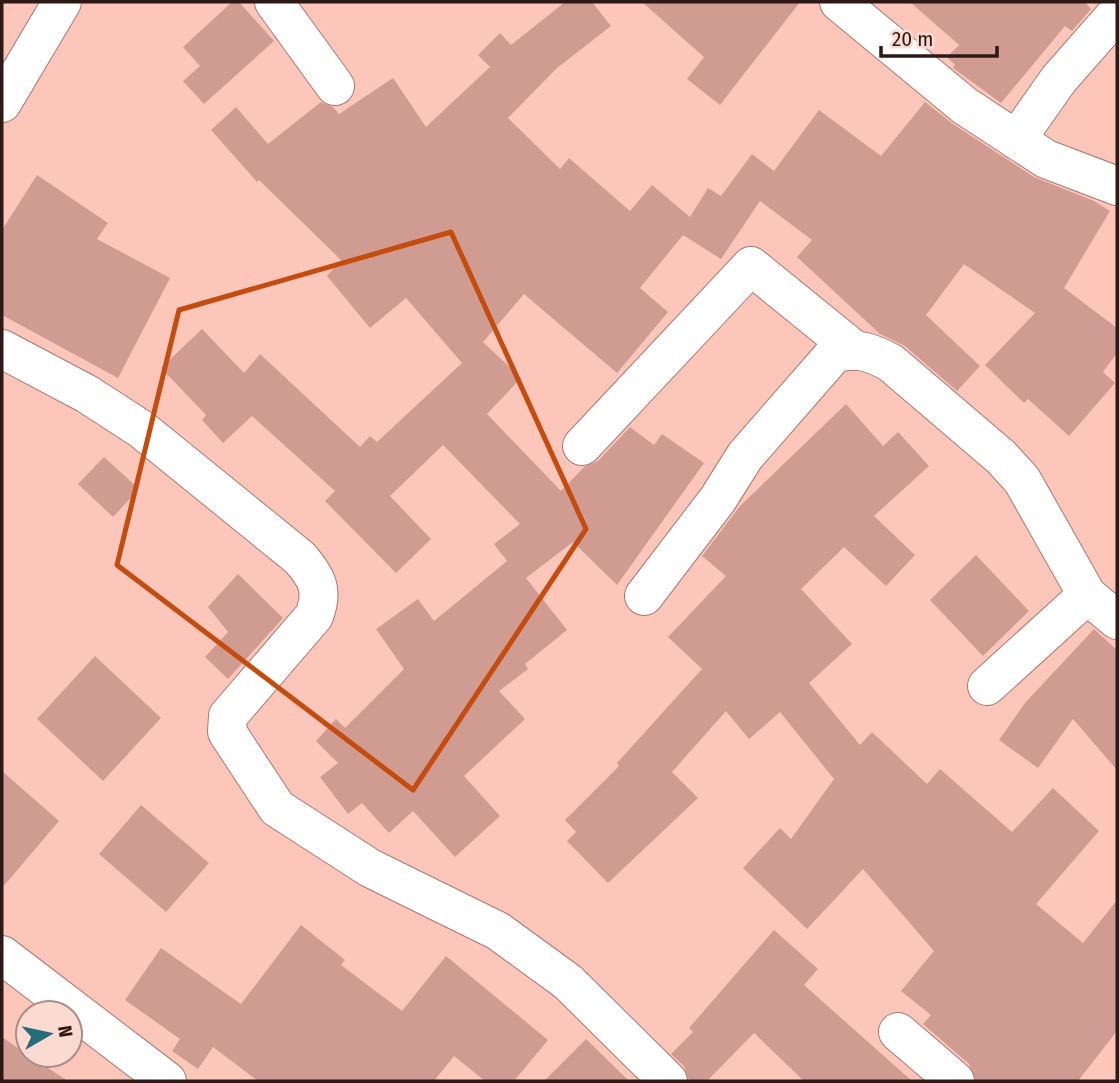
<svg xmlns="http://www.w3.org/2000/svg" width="1119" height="1083" font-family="'Fira Sans Condensed',sans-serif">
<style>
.building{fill:#d09c91}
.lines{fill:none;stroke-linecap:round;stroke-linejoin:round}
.minor-casing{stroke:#aa786e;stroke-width:40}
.minor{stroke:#fff;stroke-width:38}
.marked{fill:none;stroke:#c34c0e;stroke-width:5;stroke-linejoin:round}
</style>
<rect width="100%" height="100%" fill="#fdc6bb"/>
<path class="building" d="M 232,2 L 239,2 L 274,41 L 204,104 L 183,81 L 200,66 L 183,47 Z
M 565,2 L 592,2 L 611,26 L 557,68 L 508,118 L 560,169 L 569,158 L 630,211 L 652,185 L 690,217 L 708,188 L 721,196 L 752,154 L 774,171 L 819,110 L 881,156 L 925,102 L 953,124 L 1034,177 L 1094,201 L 1110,211 L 1064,288 L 1117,328 L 1117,353 L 1103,372 L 1115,383 L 1069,436 L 1028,399 L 1024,403 L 985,365 L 1035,313 L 964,264 L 926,315 L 980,366 L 957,391 L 905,346 L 880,334 L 797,257 L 812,240 L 760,201 L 721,259 L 683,235 L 640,288 L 668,312 L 617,373 L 524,294 L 483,342 L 521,378 L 487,414 L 561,491 L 584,467 L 598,461 L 630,427 L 654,445 L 662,434 L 704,463 L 617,585 L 573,542 L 526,578 L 567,630 L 525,664 L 528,669 L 499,691 L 525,719 L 464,776 L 500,816 L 455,857 L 413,811 L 389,833 L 362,803 L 348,814 L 320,777 L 338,763 L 316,741 L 336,719 L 345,728 L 404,669 L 376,629 L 418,599 L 434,621 L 507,561 L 494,544 L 520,524 L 443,445 L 390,496 L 431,539 L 396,573 L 325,501 L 335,491 L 252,416 L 223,443 L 202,420 L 206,415 L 161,368 L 202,329 L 244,373 L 260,354 L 360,447 L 370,436 L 377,442 L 462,363 L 406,298 L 370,328 L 327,276 L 341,260 L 259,180 L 257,182 L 211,130 L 236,107 L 268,144 L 321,102 L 333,107 L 339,114 L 393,78 L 426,127 L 490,67 L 478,55 L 500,33 L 511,45 Z
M 642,2 L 800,2 L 720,105 L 687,79 L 704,57 Z
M 910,2 L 1085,2 L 1091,9 L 1072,31 L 1065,26 L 1001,103 L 953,68 L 955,65 L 947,57 L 959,45 Z
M 37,175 L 108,223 L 97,239 L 170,278 L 118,378 L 2,315 L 2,230 Z
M 846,404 L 883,446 L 898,432 L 929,466 L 874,516 L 915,555 L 886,586 L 844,547 L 801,589 L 852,644 L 809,683 L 860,745 L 872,732 L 927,784 L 940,769 L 1012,832 L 1053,788 L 1099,831 L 1036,904 L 1083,943 L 1117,900 L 1117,1031 L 1078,1081 L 976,1081 L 969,1064 L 923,1024 L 931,1015 L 901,991 L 934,951 L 863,869 L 807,929 L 743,868 L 780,828 L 791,839 L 834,779 L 780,712 L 749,739 L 726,711 L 672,772 L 698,798 L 608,883 L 567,841 L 576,832 L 565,820 L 619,766 L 617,763 L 702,669 L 668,637 L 726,576 L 702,556 L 740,506 Z
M 104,457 L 139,489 L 113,517 L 78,484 Z
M 976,555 L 1029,611 L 983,656 L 930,600 Z
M 238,574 L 283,618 L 228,679 L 205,657 L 228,632 L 208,607 Z
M 1094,629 L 1117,650 L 1117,770 L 1073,719 L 1038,768 L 999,740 L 1025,703 Z
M 95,656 L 161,718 L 103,781 L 37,719 Z
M 2,771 L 59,821 L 2,888 Z
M 141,805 L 209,863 L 166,912 L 99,854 Z
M 301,925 L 345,960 L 341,965 L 402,1011 L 446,956 L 548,1040 L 514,1081 L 485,1081 L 454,1056 L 434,1081 L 258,1081 L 213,1047 L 198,1069 L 172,1051 L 180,1039 L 125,1000 L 161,948 L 241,1004 Z
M 774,930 L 818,969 L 804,985 L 912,1081 L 804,1081 L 754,1033 L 707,1081 L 689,1081 L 684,1066 L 671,1054 L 693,1032 L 689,1028 Z
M 2,1037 L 28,1055 L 68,1081 L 2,1081 Z
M 586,1039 L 629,1081 L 544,1081 Z"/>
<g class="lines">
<defs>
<path id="minor" d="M 274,2 L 335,86
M 839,2 L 965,106 L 1046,159 L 1117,186
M 2,103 L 62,2
M 1016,140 L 1059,79 L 1117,13
M 2,349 L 87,394 L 141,429 L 300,558 C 317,578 324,590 314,616 L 228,716 L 227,732 L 277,808 L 370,868 L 498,931 L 568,982 L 668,1081
M 582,446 L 751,266 L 852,348
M 644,596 L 718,499 L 745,456 L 834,354 C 857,347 871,352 891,363 L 1001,457 L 1022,480 L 1087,595 L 1117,620
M 987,686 L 1087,595
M 2,955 L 167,1081
M 898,1032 L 955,1081"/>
</defs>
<use href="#minor" class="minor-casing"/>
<use href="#minor" class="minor"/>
</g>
<path class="marked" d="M 451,232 L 586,529 L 413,790 L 117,565 L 179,310 Z"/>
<rect width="1119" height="1083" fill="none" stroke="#2d1915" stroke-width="7"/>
<g transform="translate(49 1034) rotate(81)"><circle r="33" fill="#fbdad2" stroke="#a98d86" stroke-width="2"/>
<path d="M0-5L12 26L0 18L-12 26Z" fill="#266d7b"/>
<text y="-10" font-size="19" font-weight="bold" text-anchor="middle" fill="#2d1915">N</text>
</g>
<path d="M881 46v10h116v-10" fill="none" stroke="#2d1915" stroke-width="3.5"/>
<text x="892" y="46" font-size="21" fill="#2d1915" stroke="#fbdad2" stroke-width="5" paint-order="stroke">20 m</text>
</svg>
